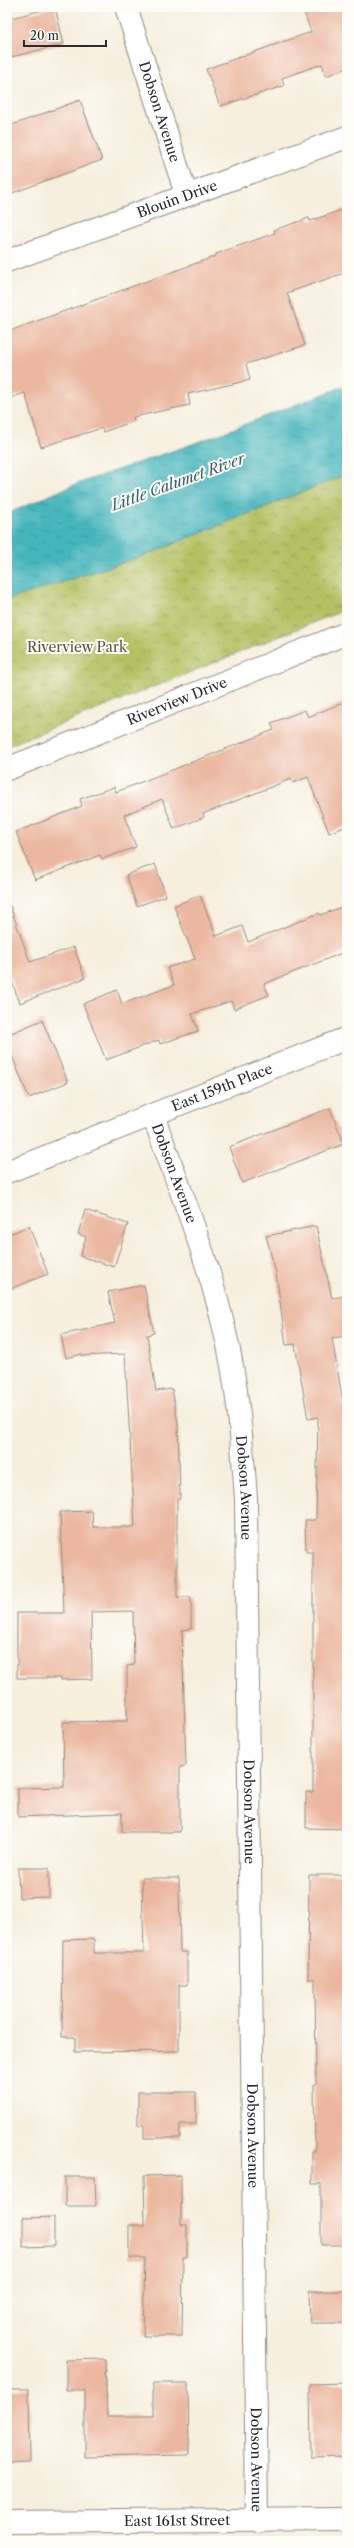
<svg xmlns="http://www.w3.org/2000/svg" width="354" height="2548" font-family="'Libre Caslon Text',serif">
<style>
.park{fill:url(#park-crowns);stroke:#707647}
.water{fill:url(#water-ripples);stroke:#387074}
.building{fill:#ebb7a0}
.lines{fill:none;stroke-linecap:round;stroke-linejoin:round}
.minor-casing{stroke:#908d84;stroke-width:24}
.minor{stroke:#fff;stroke-width:22}
.labels{text-anchor:middle;stroke-width:4;stroke-linejoin:round;paint-order:stroke}
.street-label{font-size:14px;fill:#2b2b2b;stroke:#fdfcf7}
.park-label{font-size:14px;fill:#54583c;stroke:#fdfcf7}
.water-label{font-size:15px;font-style:italic;fill:#356265;stroke:#fdfcf7}
</style>
<defs>
<pattern id="park-crowns" width="20" height="18" patternUnits="userSpaceOnUse"><rect width="20" height="18" fill="#b4c163"/><path d="M2 6a3 3 0 1 1 6 0M12 15a3 3 0 1 1 6 0" fill="none" stroke="#939d52"/></pattern>
<pattern id="water-ripples" width="26" height="14" patternUnits="userSpaceOnUse"><rect width="26" height="14" fill="#45b5bc"/><path d="M2 4q2-2 4 0t4 0M15 11q2-2 4 0t4 0" fill="none" stroke="#3a9399"/></pattern>
</defs>
<rect width="100%" height="100%" fill="#fdfcf7"/>
<filter id="ink" filterUnits="userSpaceOnUse"><feTurbulence type="fractalNoise" baseFrequency=".025" numOctaves="2"/><feDisplacementMap in="SourceGraphic" scale="8" xChannelSelector="R" yChannelSelector="G"/><feConvolveMatrix kernelMatrix="1 2 1 2 8 2 1 2 1" color-interpolation-filters="sRGB"/></filter>
<filter id="wash" filterUnits="userSpaceOnUse"><feTurbulence type="fractalNoise" baseFrequency=".012" numOctaves="4" result="noise"/><feDisplacementMap in="SourceGraphic" scale="16" xChannelSelector="R" yChannelSelector="G"/><feGaussianBlur stdDeviation="0.9" result="paint"/><feColorMatrix in="noise" values="0 0 0 0 0 0 0 0 0 0 0 0 0 0 0 0 0 1.4 0 .05"/><feComposite in="paint" operator="in"/></filter>
<g filter="url(#wash)">
<rect width="100%" height="100%" fill="#f6efde"/>
<path class="park" d="M 347,474 L 347,609 L 7,746 L 7,600 L 146,555 Z"/>
<path class="water" d="M 347,385 L 347,474 L 146,555 L 7,600 L 7,514 L 71,486 L 204,440 Z"/>
<g id="blocks">
<path class="building" d="M 55,7 L 64,44 L 7,58 L 7,19 Z
M 302,7 L 340,7 L 347,25 L 347,68 L 326,76 L 322,64 L 282,78 L 284,86 L 220,106 L 206,69 L 311,32 Z
M 80,100 L 102,160 L 7,195 L 7,127 Z
M 347,208 L 347,272 L 287,293 L 305,345 L 246,364 L 250,380 L 188,394 L 190,405 L 133,417 L 134,421 L 103,432 L 102,428 L 41,447 L 25,393 L 7,399 L 7,332 L 216,256 L 216,254 L 275,233 L 274,230 L 309,218 L 310,221 Z
M 347,701 L 347,826 L 329,833 L 308,777 L 293,783 L 291,779 L 203,814 L 204,817 L 174,829 L 162,799 L 124,815 L 136,847 L 102,859 L 100,855 L 35,880 L 16,832 L 82,806 L 80,799 L 114,787 L 116,792 L 274,730 L 271,723 L 305,710 L 308,717 Z
M 155,864 L 166,896 L 137,906 L 126,875 Z
M 200,895 L 216,936 L 242,926 L 248,942 L 319,913 L 320,915 L 347,905 L 347,951 L 264,984 L 269,995 L 234,1009 L 231,1001 L 192,1014 L 198,1031 L 160,1044 L 159,1040 L 106,1060 L 83,1004 L 117,990 L 122,1004 L 174,985 L 167,968 L 195,959 L 174,906 Z
M 7,906 L 10,906 L 30,962 L 74,947 L 85,978 L 20,1003 L 7,969 Z
M 42,1020 L 68,1082 L 29,1098 L 7,1044 L 7,1035 Z
M 330,1108 L 344,1144 L 242,1183 L 229,1147 Z
M 85,1210 L 128,1224 L 114,1267 L 80,1256 L 86,1237 L 78,1234 Z
M 29,1226 L 48,1274 L 7,1290 L 7,1235 Z
M 316,1226 L 332,1298 L 347,1296 L 347,1336 L 332,1338 L 347,1426 L 347,1829 L 306,1828 L 306,1792 L 313,1792 L 313,1552 L 306,1552 L 305,1520 L 316,1520 L 318,1417 L 308,1419 L 295,1344 L 286,1345 L 276,1273 L 266,1236 Z
M 144,1285 L 154,1333 L 147,1335 L 156,1391 L 172,1389 L 178,1423 L 180,1499 L 177,1499 L 177,1597 L 191,1597 L 191,1629 L 182,1630 L 186,1766 L 180,1767 L 180,1832 L 122,1832 L 122,1813 L 18,1817 L 18,1788 L 64,1787 L 63,1722 L 127,1721 L 127,1666 L 134,1665 L 133,1611 L 91,1612 L 92,1679 L 61,1680 L 61,1678 L 17,1678 L 17,1613 L 64,1613 L 60,1512 L 92,1511 L 93,1527 L 135,1527 L 125,1354 L 82,1356 L 82,1354 L 66,1358 L 61,1335 L 115,1323 L 108,1292 Z
M 18,1868 L 49,1868 L 49,1897 L 19,1898 Z
M 309,1875 L 347,1875 L 347,2245 L 321,2245 L 321,2184 L 312,2184 L 312,2151 L 315,2151 L 314,2084 L 316,2084 L 315,1979 L 308,1979 Z
M 142,1878 L 179,1878 L 180,1952 L 187,1952 L 187,1985 L 179,1985 L 179,2051 L 75,2052 L 75,2037 L 62,2037 L 63,1940 L 94,1939 L 94,1953 L 144,1953 Z
M 138,2092 L 196,2092 L 196,2124 L 180,2124 L 180,2138 L 144,2138 L 144,2125 L 138,2125 Z
M 181,2175 L 181,2225 L 187,2225 L 187,2257 L 183,2257 L 182,2336 L 143,2336 L 145,2258 L 129,2258 L 129,2225 L 145,2225 L 144,2176 Z
M 65,2177 L 95,2177 L 96,2206 L 65,2206 Z
M 54,2217 L 54,2246 L 23,2247 L 23,2218 Z
M 309,2291 L 347,2291 L 347,2323 L 310,2323 Z
M 105,2359 L 107,2416 L 153,2416 L 153,2383 L 188,2383 L 189,2455 L 85,2457 L 85,2390 L 66,2390 L 66,2360 Z
M 346,2383 L 346,2456 L 311,2457 L 310,2384 Z
M 7,2389 L 29,2389 L 30,2462 L 7,2463 Z"/>
</g>
</g>
<g filter="url(#ink)">
<use href="#blocks" fill-opacity="0" stroke="#908d84" stroke-width="1"/>
<g class="lines">
<defs>
<g id="minor">
<path id="s1" d="M 126,7 L 186,194"/>
<path id="s2" d="M 7,261 L 347,137"/>
<path id="s3" d="M 7,769 L 347,633"/>
<path id="s4" d="M 153,1115 C 178,1185 207,1255 224,1328 C 238,1384 242,1441 246,1499 L 257,2521"/>
<path id="s5" d="M 7,1172 L 347,1038"/>
<path id="s6" d="M 7,2522 L 347,2519"/>
</g>
</defs>
<use href="#minor" class="minor-casing"/>
<use href="#minor" class="minor"/>
</g>
</g>
<g class="labels">
<g class="street-label">
<text dy="5" stroke="none"><textPath href="#s1" startOffset="110">Dobson Avenue</textPath></text>
<text dy="5" stroke="none"><textPath href="#s2" startOffset="181">Blouin Drive</textPath></text>
<text dy="5" stroke="none"><textPath href="#s3" startOffset="183">Riverview Drive</textPath></text>
<text dy="5" stroke="none"><textPath href="#s5" startOffset="231">East 159th Place</textPath></text>
<text dy="5" stroke="none"><textPath href="#s4" startOffset="62">Dobson Avenue</textPath></text>
<text dy="5" stroke="none"><textPath href="#s4" startOffset="386">Dobson Avenue</textPath></text>
<text dy="5" stroke="none"><textPath href="#s4" startOffset="710">Dobson Avenue</textPath></text>
<text dy="5" stroke="none"><textPath href="#s4" startOffset="1034">Dobson Avenue</textPath></text>
<text dy="5" stroke="none"><textPath href="#s4" startOffset="1358">Dobson Avenue</textPath></text>
<text dy="5" stroke="none"><textPath href="#s6" startOffset="170">East 161st Street</textPath></text>
</g>
<g class="park-label">
<text x="77" y="652">Riverview Park</text>
</g>
<g class="water-label">
<text transform="translate(178 482) rotate(-20)" y="5">Little Calumet River</text>
</g>
</g>
<rect width="354" height="2548" fill="none" stroke="#fdfcf7" stroke-width="24"/>
<path d="M24 40v6h82v-6" fill="none" stroke="#2b2b2b" stroke-width="2"/>
<text x="30" y="40" font-size="12" fill="#2b2b2b" stroke="#fdfcf7" stroke-width="3" paint-order="stroke">20 m</text>
</svg>
